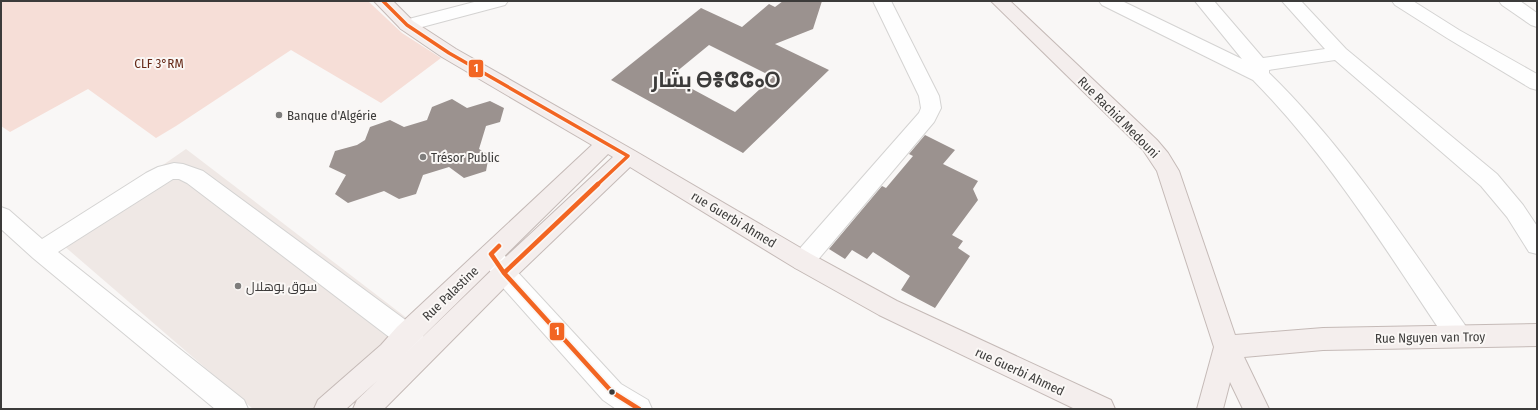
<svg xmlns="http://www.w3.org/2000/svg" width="1538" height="410" font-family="'Fira Sans Condensed',Cairo,'Noto Sans Tifinagh',sans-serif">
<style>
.built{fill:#efe8e5}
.green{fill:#f6ded7}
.building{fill:#9b928f;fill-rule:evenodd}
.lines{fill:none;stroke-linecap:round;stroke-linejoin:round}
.minor-casing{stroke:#d4d3d2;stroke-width:2}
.major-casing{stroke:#c5bab7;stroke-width:2}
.minor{fill:#fefefe;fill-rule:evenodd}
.major{fill:#f4eeed;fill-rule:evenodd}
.bus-1-far1-casing{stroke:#faf7f5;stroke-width:6}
.bus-1-casing{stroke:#faf7f5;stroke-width:8}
.bus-1-far1{stroke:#f26522;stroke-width:3.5}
.bus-1{stroke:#f26522;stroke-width:4.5}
.poi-dot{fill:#7e7d7c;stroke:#faf7f5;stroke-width:1.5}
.bus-dot{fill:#3c3b3a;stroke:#faf7f5;stroke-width:1.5}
.labels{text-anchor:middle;stroke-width:4;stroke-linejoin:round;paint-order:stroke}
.park-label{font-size:13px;fill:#662917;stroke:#faf7f5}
.poi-label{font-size:13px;fill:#3c3b3a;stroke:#faf7f5;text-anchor:start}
.street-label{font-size:13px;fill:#3c3b3a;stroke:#faf7f5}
.town-label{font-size:21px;font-weight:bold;fill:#3c3b3a;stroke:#faf7f5}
.line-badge{stroke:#faf7f5;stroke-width:1.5}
.badge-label{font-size:11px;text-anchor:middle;font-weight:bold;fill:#fff}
</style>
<rect width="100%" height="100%" fill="#f9f7f6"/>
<path class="built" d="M 186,149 L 408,319 L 313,409 L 253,409 L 56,239 Z"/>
<path class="green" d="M 1,1 L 368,1 L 402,33 L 441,58 L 381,103 L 291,50 L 176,126 L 156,138 L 88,89 L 10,132 L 1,126 Z"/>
<path class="building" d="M 783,1 L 822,1 L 813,29 L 775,44 L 829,70 L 743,153 L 611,80 L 701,8 L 742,27 L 769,4 L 775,7 ZM 709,45 L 773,77 L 735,112 L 670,77 Z
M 452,99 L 467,108 L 490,101 L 504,108 L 500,122 L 486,126 L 479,149 L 489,155 L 486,171 L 464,178 L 449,167 L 423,175 L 416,194 L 399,199 L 384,191 L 348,203 L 335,194 L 346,175 L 329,167 L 335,151 L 357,145 L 365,140 L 370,127 L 390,120 L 404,127 L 427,120 L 432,107 Z
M 925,135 L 955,150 L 943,164 L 978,181 L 973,189 L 978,200 L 952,235 L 963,241 L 958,248 L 970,256 L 935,308 L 901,290 L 910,276 L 873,252 L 867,259 L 852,250 L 845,259 L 829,249 L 882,186 L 886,188 L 913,156 L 909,154 Z"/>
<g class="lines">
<defs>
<path id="minor" d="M 478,1 L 508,1 L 505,5 L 407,31 L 401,29 L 398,25 L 401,21 Z
M 873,1 L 891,1 L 939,96 L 941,108 L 934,122 L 811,268 L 803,270 L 795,268 L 791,261 L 795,254 L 919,113 L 921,108 L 919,96 Z
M 1099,1 L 1122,1 L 1242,59 L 1195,1 L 1214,1 L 1263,58 L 1325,49 L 1282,1 L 1301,1 L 1346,49 L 1497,174 L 1523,205 L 1537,226 L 1537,254 L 1529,252 L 1507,217 L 1481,186 L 1335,60 L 1269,70 L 1269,73 C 1346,148 1405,240 1467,328 L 1470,336 L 1467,344 L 1458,347 L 1449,344 C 1388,253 1330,158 1253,80 L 1102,5 Z
M 1392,1 L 1413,1 L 1459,30 L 1537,74 L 1537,90 L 1530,88 L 1447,38 L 1395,5 Z
M 1499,1 L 1520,1 L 1537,13 L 1537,27 L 1531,25 L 1502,5 Z
M 174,163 L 183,164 L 203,171 L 415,327 L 427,341 L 431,349 L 427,357 L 418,360 L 409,357 L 397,343 L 187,183 L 179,179 L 173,179 L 58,252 L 244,400 L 248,409 L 215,409 L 33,258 L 1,229 L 1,207 L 9,210 L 42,239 L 146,173 L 158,167 Z
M 491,245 L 499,247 L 512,266 L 621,384 L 648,400 L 652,409 L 616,409 L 603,400 L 496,280 L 479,254 L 483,247 Z"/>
<path id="major" d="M 374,1 L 393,1 L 413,21 L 456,49 L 635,151 L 811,254 L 897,301 L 1111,400 L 1115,409 L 1075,409 L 879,315 L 795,268 L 630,167 L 512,280 L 384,409 L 353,409 L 357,400 L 377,381 L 346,409 L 314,409 L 318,400 L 381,345 L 397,327 L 592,145 L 442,57 L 401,29 ZM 608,154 L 613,157 L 496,266 L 406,353 Z
M 991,1 L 1010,1 L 1157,140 L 1168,153 L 1179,171 L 1235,335 L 1323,328 L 1537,324 L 1537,346 L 1323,350 L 1244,357 L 1269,409 L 1243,409 L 1230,382 L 1223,409 L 1197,409 L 1214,347 L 1157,171 L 1143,150 Z"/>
</defs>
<use href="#minor" class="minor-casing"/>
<use href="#major" class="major-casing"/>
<use href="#minor" class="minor"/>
<use href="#major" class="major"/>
<defs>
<path id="bus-1-far1" d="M 383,1 L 407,25 L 449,53 L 628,156 L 597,185"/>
<path id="bus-1" d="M 499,246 L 491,254 L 504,273 L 612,392 L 639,409
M 504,273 L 598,184"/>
</defs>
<use href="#bus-1-far1" class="bus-1-far1-casing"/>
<use href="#bus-1" class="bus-1-casing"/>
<use href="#bus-1-far1" class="bus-1-far1"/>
<use href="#bus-1" class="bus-1"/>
</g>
<g class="poi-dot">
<circle cx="279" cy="115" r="4"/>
<circle cx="423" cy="157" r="4"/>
<circle cx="238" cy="286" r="4"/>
</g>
<circle class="bus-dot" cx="612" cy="392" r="3.5"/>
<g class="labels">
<g class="park-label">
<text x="159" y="68">CLF 3°RM</text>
</g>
<g class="poi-label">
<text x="287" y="120">Banque d'Algérie</text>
<text x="431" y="162">Trésor Public</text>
<text x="246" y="291">سوق بوهلال</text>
</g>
<g class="street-label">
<text transform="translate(1119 117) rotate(45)" y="5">Rue Rachid Medouni</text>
<text transform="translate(734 219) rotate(31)" y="5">rue Guerbi Ahmed</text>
<text transform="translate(450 293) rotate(-44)" y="5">Rue Palastine</text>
<text transform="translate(1430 337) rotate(-1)" y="5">Rue Nguyen van Troy</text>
<text transform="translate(1020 371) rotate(25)" y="5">rue Guerbi Ahmed</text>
</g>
<g class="town-label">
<text x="716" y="87">بشار ⴱⴻⵛⵛⴰⵔ</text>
</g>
</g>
<g class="line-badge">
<rect x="468" y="59" width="16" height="19" rx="4" fill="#f26522"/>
<rect x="549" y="322" width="16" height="19" rx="4" fill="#f26522"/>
</g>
<g class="badge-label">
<text x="476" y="72">1</text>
<text x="557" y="335">1</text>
</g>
<rect width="1538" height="410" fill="none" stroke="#3c3b3a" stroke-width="4"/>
</svg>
